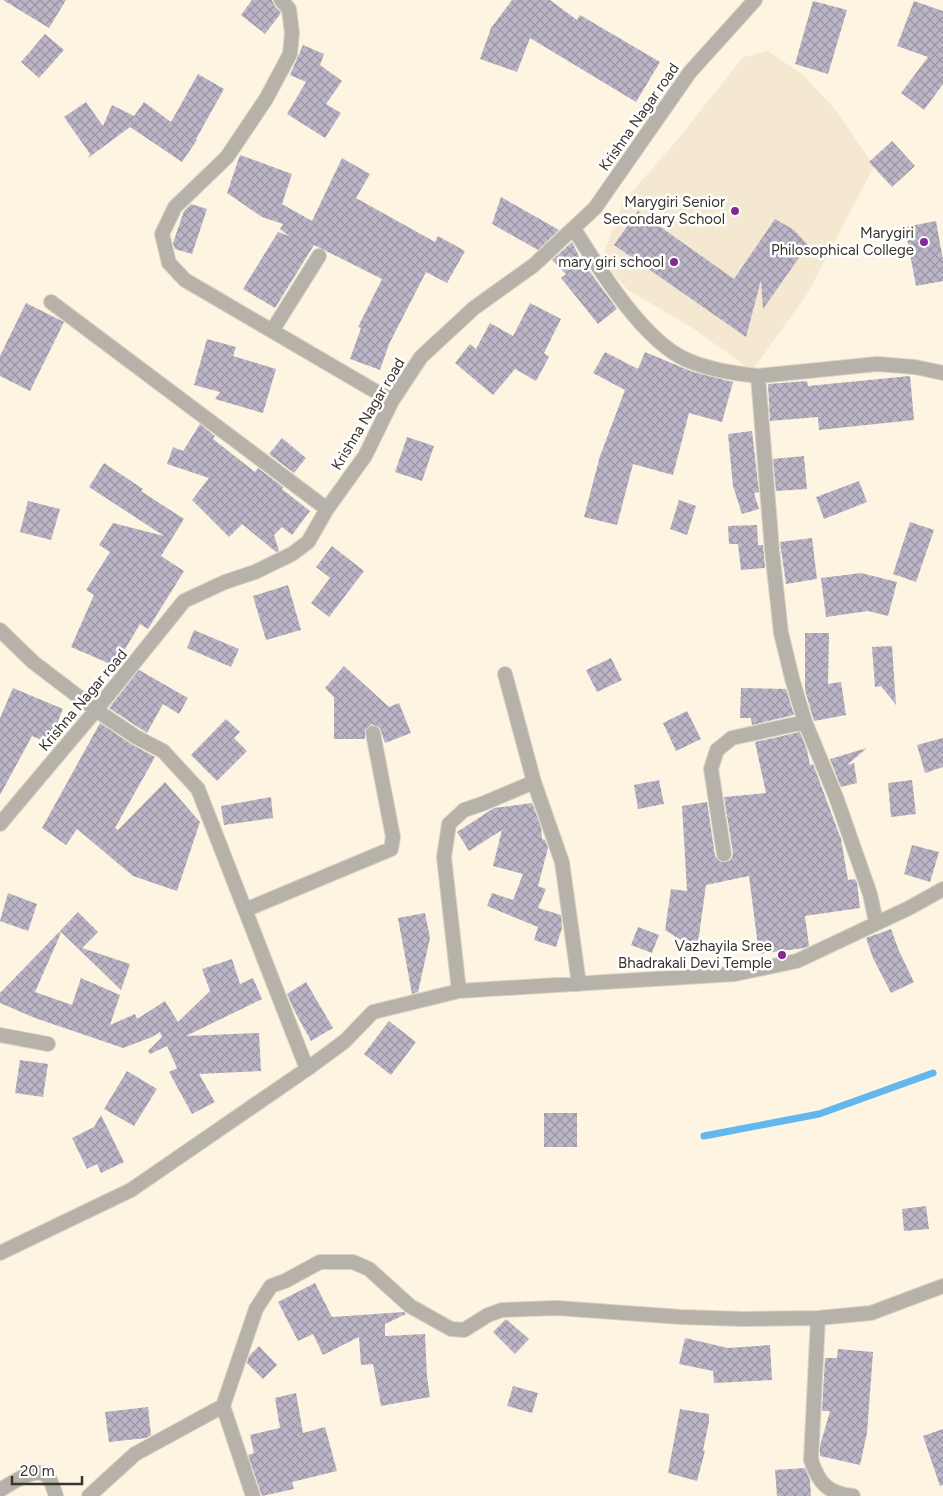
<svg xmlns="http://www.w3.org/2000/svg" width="943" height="1496" font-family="Figtree,sans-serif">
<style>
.built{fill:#f4e9d0}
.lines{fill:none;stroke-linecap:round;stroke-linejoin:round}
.stream{stroke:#62b8ee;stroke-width:7}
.building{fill:url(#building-cross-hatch)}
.minor-casing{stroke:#dad2c2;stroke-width:16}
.minor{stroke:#b6b1a9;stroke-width:14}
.poi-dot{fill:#842994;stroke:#fff;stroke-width:2}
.labels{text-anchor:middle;stroke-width:5;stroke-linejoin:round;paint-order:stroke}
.street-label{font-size:15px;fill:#38352e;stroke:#fff}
.poi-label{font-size:15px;fill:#38352e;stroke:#fff;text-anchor:end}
</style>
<defs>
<pattern id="building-cross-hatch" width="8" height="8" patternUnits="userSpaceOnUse" patternTransform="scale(1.25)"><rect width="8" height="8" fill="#bcb5c7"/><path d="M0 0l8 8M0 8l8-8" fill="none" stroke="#9a94a2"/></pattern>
</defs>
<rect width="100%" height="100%" fill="#fdf5e2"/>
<path class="built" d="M 768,51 L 803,75 L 835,109 L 874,166 L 808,293 L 752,371 L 694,329 L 628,290 L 601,260 L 623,202 L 678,139 L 743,57 Z"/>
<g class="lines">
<path class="stream" d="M 704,1136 L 819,1114 L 933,1073"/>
</g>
<path class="building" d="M 3,0 L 66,0 L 49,28 Z
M 252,0 L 272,0 L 274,5 L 281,13 L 265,34 L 241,15 Z
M 512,0 L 550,0 L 577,20 L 580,15 L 660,62 L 636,102 L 530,38 L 517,72 L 480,59 L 491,28 Z
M 813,1 L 847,10 L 828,74 L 795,64 Z
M 914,1 L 943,11 L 943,84 L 924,110 L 901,93 L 928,57 L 897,46 Z
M 45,34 L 64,50 L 39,78 L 21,62 Z
M 303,45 L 324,54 L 320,65 L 342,81 L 326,104 L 341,113 L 325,138 L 287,114 L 306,82 L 290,75 Z
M 198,74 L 224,89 L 196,139 L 197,140 L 182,162 L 130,127 L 88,158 L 90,154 L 64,117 L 86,102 L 103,126 L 112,105 L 134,116 L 144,102 L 171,122 Z
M 892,141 L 915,166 L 892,187 L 869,162 Z
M 240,155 L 292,174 L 282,204 L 312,221 L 342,158 L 370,174 L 356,198 L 435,242 L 438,236 L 465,251 L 447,283 L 426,272 L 389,344 L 380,370 L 350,359 L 361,328 L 358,327 L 382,279 L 314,245 L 275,308 L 243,289 L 278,232 L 289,236 L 280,229 L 283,224 L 262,217 L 227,193 Z
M 501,197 L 559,230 L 538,250 L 492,224 Z
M 191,204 L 207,209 L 192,254 L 175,249 L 173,243 L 184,211 Z
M 638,211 L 734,279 L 775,219 L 794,230 L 808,245 L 763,309 L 761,280 L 746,337 L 614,245 Z
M 936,221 L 943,260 L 943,281 L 916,286 L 905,227 Z
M 572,242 L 580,258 L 617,309 L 598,324 L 561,278 L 566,274 L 552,260 Z
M 26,303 L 64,322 L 30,391 L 0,376 L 0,356 Z
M 530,303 L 561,319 L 544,353 L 549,357 L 536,381 L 515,369 L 493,395 L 455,363 L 470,344 L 476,349 L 490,323 L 513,336 Z
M 207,339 L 236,347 L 233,356 L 276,369 L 263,413 L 215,399 L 220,392 L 194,385 Z
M 605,352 L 638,369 L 645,352 L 693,372 L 733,382 L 722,422 L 689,413 L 673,475 L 633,464 L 617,525 L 584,517 L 600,456 L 625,390 L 593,373 Z
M 910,376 L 914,420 L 819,430 L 818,417 L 770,421 L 768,384 L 807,381 L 808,386 Z
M 200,424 L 215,436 L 213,439 L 255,472 L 258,468 L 283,487 L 282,489 L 310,511 L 292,535 L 282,527 L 274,535 L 279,551 L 276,552 L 242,524 L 229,537 L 192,500 L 209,478 L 167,464 L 173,447 L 183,451 Z
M 752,431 L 759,492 L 754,493 L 759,509 L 742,514 L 733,486 L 728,434 Z
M 407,437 L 434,446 L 422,481 L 395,472 Z
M 282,438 L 306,458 L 294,473 L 269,454 Z
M 804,456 L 807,489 L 776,491 L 773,459 Z
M 104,463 L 143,489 L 141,491 L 184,519 L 161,556 L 184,571 L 148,629 L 140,624 L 115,666 L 71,647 L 94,595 L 86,590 L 110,552 L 99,545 L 113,523 L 164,536 L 89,487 Z
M 859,481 L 867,502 L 824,519 L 816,497 Z
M 679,500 L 696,506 L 687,535 L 670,529 Z
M 28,501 L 60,509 L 51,540 L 20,532 Z
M 910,522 L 934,530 L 916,582 L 893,574 Z
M 757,525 L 758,545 L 763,545 L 765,568 L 741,570 L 738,544 L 729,544 L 728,526 Z
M 812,538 L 817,579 L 786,584 L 780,542 Z
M 332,546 L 364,571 L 329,617 L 311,603 L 330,578 L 316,567 Z
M 861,573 L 897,582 L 888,616 L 868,611 L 826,617 L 821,578 Z
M 288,585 L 301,630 L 266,640 L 253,596 Z
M 194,630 L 239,649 L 231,667 L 187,648 Z
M 805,633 L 829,633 L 828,684 L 841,682 L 846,715 L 814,721 L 805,690 Z
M 892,646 L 896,705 L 881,686 L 875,687 L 872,647 Z
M 611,658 L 622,680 L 597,692 L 586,670 Z
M 344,666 L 389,707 L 399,703 L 411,733 L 385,743 L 380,728 L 372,724 L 365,730 L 365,739 L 334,739 L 334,697 L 325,688 Z
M 139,670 L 188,698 L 179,714 L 163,704 L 147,733 L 109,708 Z
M 13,688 L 63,709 L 49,743 L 32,736 L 0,795 L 0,718 Z
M 741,688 L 786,689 L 794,715 L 752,725 L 751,718 L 740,718 Z
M 687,711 L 701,739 L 676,751 L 663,723 Z
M 226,719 L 240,732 L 234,738 L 247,751 L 217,781 L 191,755 Z
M 100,723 L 131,744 L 155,757 L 115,828 L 118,830 L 165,782 L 200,822 L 177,891 L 133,876 L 77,829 L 66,845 L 42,828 Z
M 800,732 L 807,750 L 810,765 L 813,764 L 841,839 L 848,880 L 855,879 L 857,883 L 860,908 L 805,916 L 809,946 L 804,948 L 759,954 L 749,876 L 706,885 L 697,950 L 665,930 L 671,889 L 687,891 L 682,806 L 707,802 L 715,856 L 721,862 L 729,861 L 732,858 L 733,853 L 724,797 L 766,793 L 755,742 Z
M 943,738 L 943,767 L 925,773 L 917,745 Z
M 867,748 L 847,765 L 854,763 L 857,783 L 841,787 L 830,759 Z
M 659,780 L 664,804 L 638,809 L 634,785 Z
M 912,780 L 916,814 L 891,817 L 888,783 Z
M 271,797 L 273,818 L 224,825 L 221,806 Z
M 532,803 L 541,827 L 542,839 L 545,840 L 548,848 L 538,886 L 546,889 L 538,908 L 561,915 L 562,928 L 556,947 L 534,940 L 538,927 L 487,906 L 492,893 L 513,900 L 523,874 L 493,866 L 502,830 L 469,851 L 457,832 L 494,808 Z
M 912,845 L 939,852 L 930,882 L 904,874 Z
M 8,893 L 37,904 L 28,931 L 0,921 Z
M 78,912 L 98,932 L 82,948 L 130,964 L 121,990 L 60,931 Z
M 425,913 L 430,938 L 418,992 L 412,994 L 398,918 Z
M 638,927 L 659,935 L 652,953 L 631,945 Z
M 891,929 L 899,951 L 914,982 L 891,993 L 873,958 L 866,938 Z
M 59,932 L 61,933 L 35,992 L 72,1005 L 81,978 L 120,995 L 110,1025 L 135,1014 L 137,1019 L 165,1001 L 178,1022 L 210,991 L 202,969 L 232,959 L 240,984 L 253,978 L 262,999 L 186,1036 L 259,1033 L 261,1071 L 199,1074 L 215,1102 L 192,1114 L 169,1072 L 177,1068 L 167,1046 L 150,1054 L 148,1051 L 162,1037 L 160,1032 L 152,1037 L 123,1048 L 35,1018 L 0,1003 L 0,993 Z
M 306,982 L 333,1028 L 311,1041 L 294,1010 L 287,994 Z
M 389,1021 L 416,1042 L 391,1075 L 364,1054 Z
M 20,1060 L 48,1064 L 43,1097 L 15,1093 Z
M 127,1071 L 157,1089 L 134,1126 L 104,1109 Z
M 544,1113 L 577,1113 L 577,1147 L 544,1147 Z
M 101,1115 L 124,1162 L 101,1173 L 97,1164 L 87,1169 L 72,1138 L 94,1127 Z
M 926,1206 L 929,1229 L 904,1231 L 902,1209 Z
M 315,1283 L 332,1317 L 404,1312 L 406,1314 L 385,1324 L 385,1336 L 425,1334 L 427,1377 L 430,1397 L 381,1406 L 373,1364 L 361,1365 L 359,1337 L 323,1355 L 313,1334 L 298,1341 L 278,1302 Z
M 506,1319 L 529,1339 L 515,1354 L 493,1332 Z
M 685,1338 L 728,1348 L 770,1345 L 772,1380 L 714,1383 L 713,1371 L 679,1364 Z
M 259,1346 L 277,1365 L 263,1379 L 247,1363 L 249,1356 Z
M 838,1349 L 873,1352 L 867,1433 L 860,1465 L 820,1456 L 820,1446 L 830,1411 L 822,1411 L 825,1358 L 837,1358 Z
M 513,1386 L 538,1393 L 532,1413 L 507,1406 Z
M 296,1393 L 303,1433 L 325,1427 L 337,1471 L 292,1482 L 294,1489 L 262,1496 L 248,1455 L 254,1453 L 250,1435 L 280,1428 L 275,1398 Z
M 148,1407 L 151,1435 L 146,1438 L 109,1442 L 105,1412 Z
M 680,1409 L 709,1414 L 709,1422 L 703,1450 L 705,1451 L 697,1481 L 668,1473 Z
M 943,1429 L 943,1485 L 940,1486 L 923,1436 Z
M 805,1468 L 810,1480 L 811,1496 L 777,1496 L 775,1470 Z"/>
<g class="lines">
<defs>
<path id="minor" d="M 281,0 L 289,9 L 292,33 L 290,54 L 266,99 L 227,157 L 175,207 L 162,234 L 169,263 L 185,280 L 392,401
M 574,229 C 599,269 644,342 687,360 C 710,370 733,373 758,376
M 51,302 L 327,509
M 272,331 L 319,256
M 0,630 L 33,662 L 96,710 L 136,737 L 163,751 L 198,789 L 307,1069
M 505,674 L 534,782 L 562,862 L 579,984
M 0,824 L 96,710 L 184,601 L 225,582 L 255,572 L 292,554 L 308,542 L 327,509 L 365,456 L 392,401 L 421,357 L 474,308 L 534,265 L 595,208 L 690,72 L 755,0
M 724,854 L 711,769 L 717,750 L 732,738 L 805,722
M 245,910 L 391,849 L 393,837 L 373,733
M 876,922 L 870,894 L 836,797 L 805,722 L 793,682 L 781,633 L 772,550 L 758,376 L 877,364 L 915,367 L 943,373
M 459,991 L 444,857 L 449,824 L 464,810 L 482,804 L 534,782
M 0,1035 L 48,1044
M 0,1253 L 131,1190 L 307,1069 L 345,1041 L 373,1012 L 459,991 L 735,974 L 797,961 L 909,908 L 943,889
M 818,1318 L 811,1460 C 819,1484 828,1493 853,1496
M 223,1406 L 256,1309 L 271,1286 L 285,1281 L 320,1262 L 353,1262 L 369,1269 L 410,1306 L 451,1329 L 464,1330 L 488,1315 L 502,1310 L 557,1308 L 681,1317 L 743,1319 L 818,1318 L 871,1313 L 943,1286
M 0,1490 C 11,1484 37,1464 48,1477 C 52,1482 54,1490 56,1496
M 89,1496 L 135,1454 L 223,1406 L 253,1496"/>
</defs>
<use href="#minor" class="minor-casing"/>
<use href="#minor" class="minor"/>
</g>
<g class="poi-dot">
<circle cx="735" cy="211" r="5"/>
<circle cx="924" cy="242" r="5"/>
<circle cx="674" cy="262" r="5"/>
<circle cx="782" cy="955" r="5"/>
</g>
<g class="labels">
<g class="street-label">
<text transform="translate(639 117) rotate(-55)" y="5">Krishna Nagar road</text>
<text transform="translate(368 414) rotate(-59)" y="5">Krishna Nagar road</text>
<text transform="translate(83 700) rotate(-50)" y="5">Krishna Nagar road</text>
</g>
<g class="poi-label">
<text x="725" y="207">Marygiri Senior<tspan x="725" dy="17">Secondary School</tspan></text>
<text x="914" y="238">Marygiri<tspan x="914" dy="17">Philosophical College</tspan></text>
<text x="664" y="267">mary giri school</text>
<text x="772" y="951">Vazhayila Sree<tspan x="772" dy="17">Bhadrakali Devi Temple</tspan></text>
</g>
</g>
<path d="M12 1476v8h70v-8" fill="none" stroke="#38352e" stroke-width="2.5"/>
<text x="20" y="1476" font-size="15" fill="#38352e" stroke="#ffffff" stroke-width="4" paint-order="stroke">20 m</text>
</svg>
